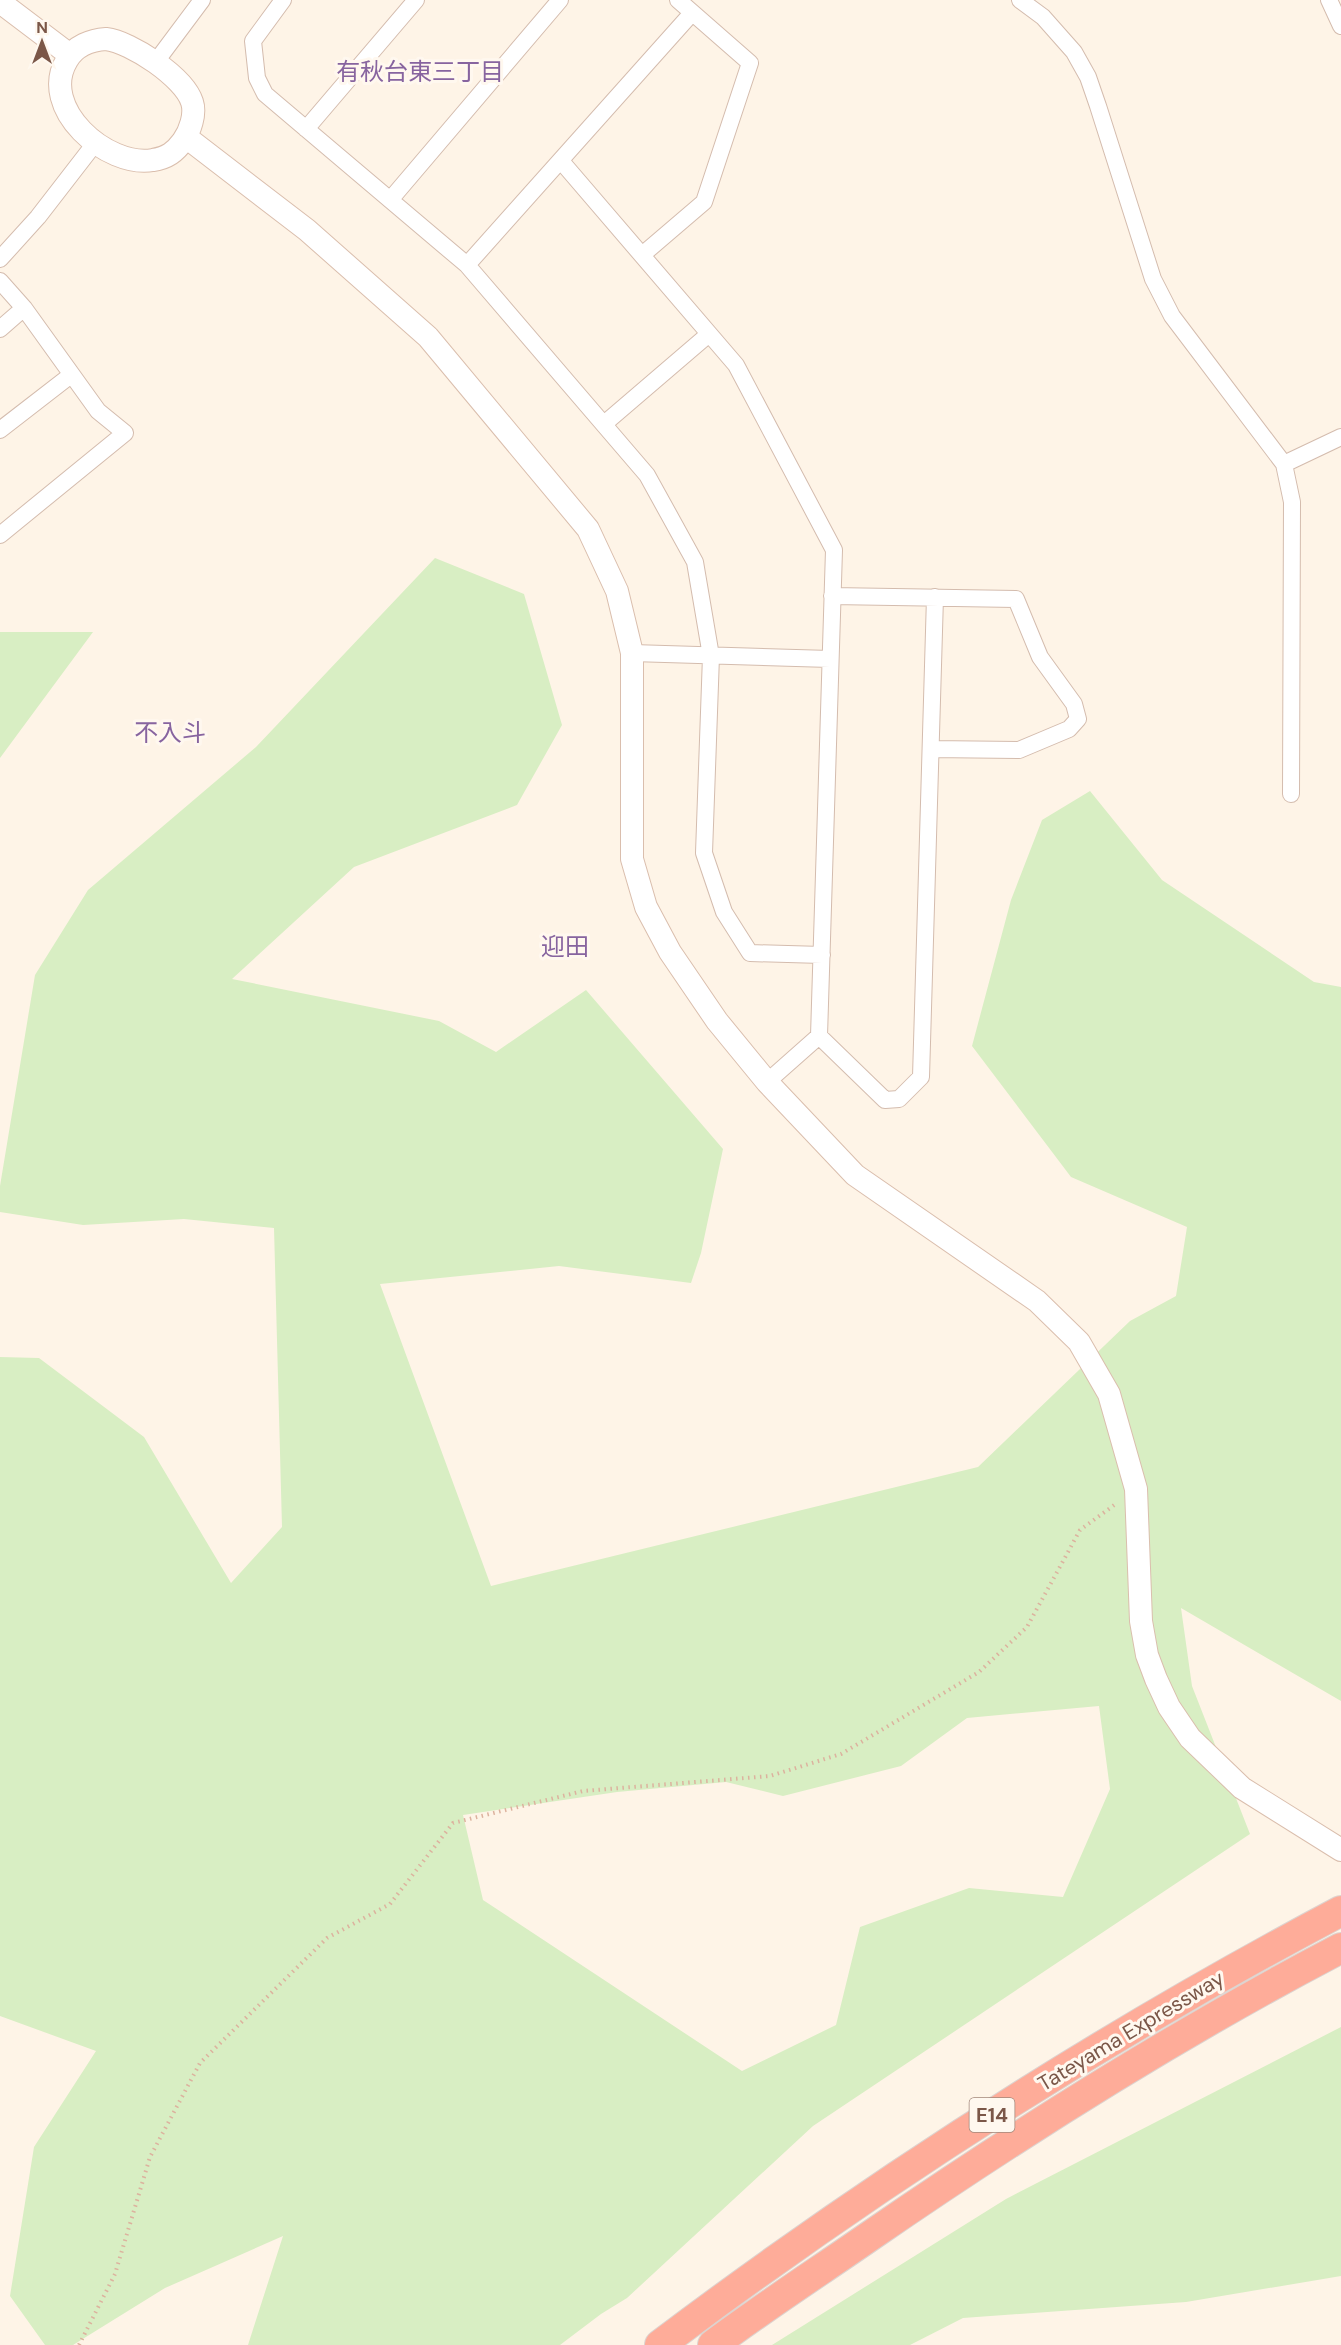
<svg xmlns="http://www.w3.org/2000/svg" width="1341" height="2345" font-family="'DM Sans','Noto Sans JP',sans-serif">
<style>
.green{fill:#d8eec3;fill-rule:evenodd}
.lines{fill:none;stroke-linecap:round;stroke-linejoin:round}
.street-casing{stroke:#d4bcae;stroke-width:18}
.secondary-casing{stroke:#dabead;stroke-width:24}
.highway-casing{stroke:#ddd3cf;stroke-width:32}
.path{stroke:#dcb29e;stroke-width:4;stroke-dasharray:1.5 4.5;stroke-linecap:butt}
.street{stroke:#fff;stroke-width:16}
.secondary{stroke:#fff;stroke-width:22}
.highway{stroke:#feac99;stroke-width:30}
.labels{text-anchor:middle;stroke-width:6;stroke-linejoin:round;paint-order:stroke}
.shield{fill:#fff8ef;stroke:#a3877a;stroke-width:1.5}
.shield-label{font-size:20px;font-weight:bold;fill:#7b5748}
.street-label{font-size:21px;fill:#7b5748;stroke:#fff8ef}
.quarter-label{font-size:24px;fill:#87649f;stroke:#fff8ef}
</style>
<rect width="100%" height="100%" fill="#fef4e7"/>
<path class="green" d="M 435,558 L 524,594 L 562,725 L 517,805 L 354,867 L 232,979 L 439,1021 L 496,1052 L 586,990 L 723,1149 L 701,1253 L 691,1283 L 559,1266 L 380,1284 L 491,1586 L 978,1467 L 1130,1321 L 1176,1296 L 1187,1227 L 1071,1177 L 972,1046 L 1011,900 L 1042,820 L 1090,791 L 1162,880 L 1314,982 L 1341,987 L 1341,1701 L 1181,1608 L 1192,1686 L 1250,1834 L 813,2126 L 627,2298 L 601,2314 L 560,2345 L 248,2345 L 283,2236 L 165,2288 L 73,2345 L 45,2345 L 10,2296 L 34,2147 L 96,2051 L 0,2016 L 0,1357 L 39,1358 L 144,1437 L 231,1583 L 282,1527 L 274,1228 L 184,1219 L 83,1225 L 0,1212 L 0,1186 L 35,975 L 88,890 L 256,747 ZM 1099,1706 L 1110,1789 L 1063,1897 L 969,1888 L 860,1927 L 836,2025 L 742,2071 L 483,1900 L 463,1815 L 617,1792 L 726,1782 L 783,1796 L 901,1766 L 967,1718 Z
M 0,632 L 93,632 L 0,758 Z
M 1341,2027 L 1341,2276 L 1186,2302 L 963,2318 L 910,2345 L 772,2345 L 1006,2199 Z"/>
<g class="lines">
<defs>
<path id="street" d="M 283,0 L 253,41 L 257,78 L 265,94 L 467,265 L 647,475 L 695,562 L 711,656 L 704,853 L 724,912 L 750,953 L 822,955
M 1020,0 L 1043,17 L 1074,52 L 1088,77 L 1098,106 L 1153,279 L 1172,316 L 1284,464 L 1292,502 L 1291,794
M 1329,0 L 1341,26
M 155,63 L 202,0
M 306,129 L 416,0
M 561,161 L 736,365 L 834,550 L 819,1036 L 885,1100 L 899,1099 L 921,1077 L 935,597
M 390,200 L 560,0
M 642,255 L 704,202 L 750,63 L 678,0
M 0,259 L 38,217 L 96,142
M 467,265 L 692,13
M 0,281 L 24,308 L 98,411 L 125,433 L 0,535
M 0,329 L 24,308
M 604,424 L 709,334
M 0,430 L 71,375
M 1284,464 L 1341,437
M 832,596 L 1016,599 L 1040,657 L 1074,704 L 1078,719 L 1069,729 L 1019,750 L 931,749
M 632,653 L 830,659
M 767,1082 L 819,1036"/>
<path id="secondary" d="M 0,2 L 70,55
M 106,39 C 131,42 184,77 192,102 C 196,114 190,131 183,141 C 175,152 167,158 153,160 C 107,168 38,108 67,60 C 75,46 91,40 106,39 Z
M 186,137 L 307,230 L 428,337 L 588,529 L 617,591 L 632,653 L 632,859 L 646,907 L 670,952 L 717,1021 L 767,1082 L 855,1175 L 1037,1301 L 1079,1342 L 1109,1394 L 1136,1489 L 1141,1621 L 1147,1655 L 1156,1679 L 1169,1707 L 1190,1738 L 1242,1788 L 1341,1850"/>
<path id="highway" d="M 660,2345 C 875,2183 1103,2037 1341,1911
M 713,2345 C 764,2307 818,2272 870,2236 C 1021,2132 1178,2033 1341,1948"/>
</defs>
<use href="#street" class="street-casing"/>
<use href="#secondary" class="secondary-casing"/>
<use href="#highway" class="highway-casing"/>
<path class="path" d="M 79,2345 L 115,2274 L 150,2157 L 200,2063 L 327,1938 L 390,1904 L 453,1823 L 583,1791 L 770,1776 L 841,1754 L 979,1672 L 1027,1627 L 1080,1530 L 1117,1503"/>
<use href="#street" class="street"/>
<use href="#secondary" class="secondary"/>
<use href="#highway" class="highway"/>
</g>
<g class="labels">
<rect class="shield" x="969.5" y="2098" width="45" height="34" rx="4.5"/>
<g class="shield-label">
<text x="992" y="2122">E14</text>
</g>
<g class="street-label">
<text transform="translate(1131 2031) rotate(-31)" y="7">Tateyama Expressway</text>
</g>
<g class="quarter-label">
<text x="420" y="80">有秋台東三丁目</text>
<text x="170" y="741">不入斗</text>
<text x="565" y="955">迎田</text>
</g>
</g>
<g transform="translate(42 42)" stroke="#fff8ef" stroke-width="4.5" paint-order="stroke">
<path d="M0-4.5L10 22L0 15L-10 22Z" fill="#7b5748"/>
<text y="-9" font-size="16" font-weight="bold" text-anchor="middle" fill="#7b5748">N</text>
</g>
</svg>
